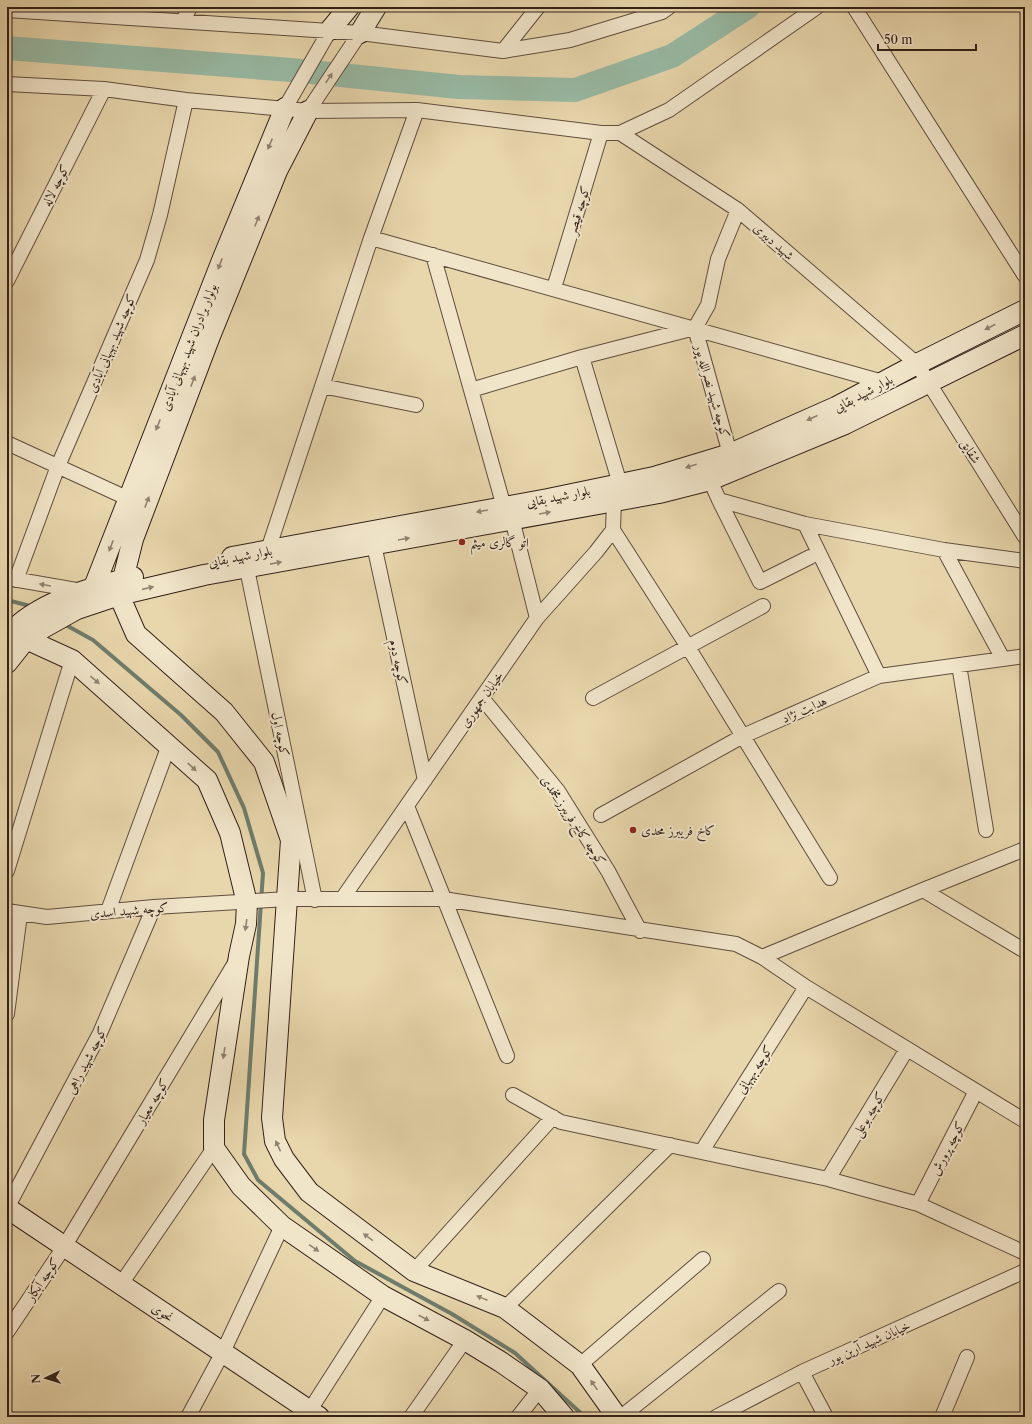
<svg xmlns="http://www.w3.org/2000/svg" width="1032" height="1424" font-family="'Libre Caslon Text',Amiri,serif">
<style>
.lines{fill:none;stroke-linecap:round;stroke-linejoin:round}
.stream{stroke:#6f7c6c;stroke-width:4}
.river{stroke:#98baa4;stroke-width:24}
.street-casing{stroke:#604e3e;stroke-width:16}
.secondary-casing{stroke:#322019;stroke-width:22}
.street{stroke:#f0e4c9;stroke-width:14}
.secondary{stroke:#f0e4c9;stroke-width:20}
.oneway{fill:#918271}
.poi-dot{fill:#8f2418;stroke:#f0e4c9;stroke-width:1.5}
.labels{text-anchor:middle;stroke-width:4;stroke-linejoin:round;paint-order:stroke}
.street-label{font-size:13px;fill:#322019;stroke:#f0e4c9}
.poi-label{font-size:13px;fill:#322019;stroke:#f0e4c9;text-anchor:start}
</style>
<rect width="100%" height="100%" fill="#e8d6ac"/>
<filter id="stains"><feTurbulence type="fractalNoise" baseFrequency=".005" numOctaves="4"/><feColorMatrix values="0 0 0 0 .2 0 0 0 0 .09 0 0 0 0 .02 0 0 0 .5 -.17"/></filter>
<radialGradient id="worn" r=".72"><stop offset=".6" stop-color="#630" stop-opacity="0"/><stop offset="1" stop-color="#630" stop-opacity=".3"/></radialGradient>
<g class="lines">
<path class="stream" d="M 7,600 L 34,607
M 64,624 L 93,640 L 181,715 L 218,752 L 244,808 L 263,873 L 244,1154 L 258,1180 L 355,1261 L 452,1314 L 515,1353 L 585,1417"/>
<path class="river" d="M 7,48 L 291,70 L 459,87 L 575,90 L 672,56 L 748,7"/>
<defs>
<path id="street" d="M 854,7 L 1025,276
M 7,10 L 360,33 L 503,51 L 570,40 L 662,12 L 669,7
M 183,21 L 190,7
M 503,51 L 538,7
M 7,84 L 104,89 L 186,100 L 308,111 L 417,110 L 601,133 L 620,133 L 669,110 L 817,7
M 285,108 L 330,30
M 308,111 L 360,33
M 620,133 L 738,210 L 917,364 L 1025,537
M 371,238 L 883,382
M 433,255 L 504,507
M 7,281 L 104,89
M 554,288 L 601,133
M 695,328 L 730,454
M 582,357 L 620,484
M 322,386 L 416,405
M 471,390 L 582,357 L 695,328 L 708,305 L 718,259 L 738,210
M 7,443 L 129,499
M 710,480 L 719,500 L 805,524 L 944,550 L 1025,561
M 719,500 L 760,582 L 810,557
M 512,519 L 537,618
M 805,524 L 879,676
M 613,530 L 688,647 L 830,878
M 374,545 L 425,780
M 268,550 L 371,238 L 417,110
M 944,550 L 1003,659
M 247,569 L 315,900
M 7,578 L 82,591
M 16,580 L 58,466 L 147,260 L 160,215 L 186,100
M 959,665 L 986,830
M 482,698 L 558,791 L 608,871 L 640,931
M 593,698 L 763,606
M 407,806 L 507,1056
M 601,815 L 743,736 L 879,676 L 1025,656
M 7,871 L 72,660
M 923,890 L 1025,951
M 342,899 L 537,618 L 596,552 L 613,530 L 614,501
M 7,911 L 47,917 L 154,907 L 288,899 L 443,899 L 736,944 L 762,957 L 806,987 L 1025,1121
M 108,911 L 169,745
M 762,957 L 923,890 L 1025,849
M 7,1014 L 20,914
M 513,1095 L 561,1122 L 828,1179 L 918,1204 L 1025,1253
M 702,1151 L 806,987
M 828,1179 L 907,1049
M 918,1204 L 976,1091
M 7,1208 L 100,1033 L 154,907
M 414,1271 L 553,1117
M 121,1284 L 214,1148
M 505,1308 L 670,1145
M 7,1332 L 64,1247 L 235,963
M 580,1365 L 703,1259
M 802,1372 L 826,1417
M 310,1410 L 383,1296
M 188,1417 L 223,1352 L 282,1226
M 411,1417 L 465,1340
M 518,1417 L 540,1389
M 621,1417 L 779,1291
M 716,1417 L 802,1372 L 1025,1271
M 942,1417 L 967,1357"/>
<path id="secondary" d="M 330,30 L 349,7
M 360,33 L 376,7
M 308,111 L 277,171 L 210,336 L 133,539 L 119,595 L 136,634 L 224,712 L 264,762 L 291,840 L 272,1118 L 275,1141 L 284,1159 L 309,1192 L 414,1271 L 505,1308 L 580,1365 L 617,1417
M 232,557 L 548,499 L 654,477 L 730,454 L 836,407 L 917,364 L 1025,310
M 94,587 L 223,258 L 285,108
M 18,632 L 26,639 L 72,660 L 207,780 L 230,833 L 247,903 L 246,924 L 239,956 L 214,1120 L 214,1148 L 241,1186 L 282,1226 L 383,1296 L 465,1340 L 501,1362 L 540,1389 L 564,1417
M 7,637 C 33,603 94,587 133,577
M 7,663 L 26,639 L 43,628 L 77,609 L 119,595 L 204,575 L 659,493 L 710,480 L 845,424 L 1025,335
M 7,1208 L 319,1417"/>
</defs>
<use href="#street" class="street-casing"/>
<use href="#secondary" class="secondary-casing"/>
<use href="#street" class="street"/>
<use href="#secondary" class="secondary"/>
</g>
<defs><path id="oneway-solid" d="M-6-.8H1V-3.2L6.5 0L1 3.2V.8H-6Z"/></defs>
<g class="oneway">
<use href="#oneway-solid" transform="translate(329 78) rotate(-56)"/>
<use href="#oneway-solid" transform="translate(270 144) rotate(113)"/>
<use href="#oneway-solid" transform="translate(257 221) rotate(-68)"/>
<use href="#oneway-solid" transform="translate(220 264) rotate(111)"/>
<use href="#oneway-solid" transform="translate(990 327) rotate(153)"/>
<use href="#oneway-solid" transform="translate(193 381) rotate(-69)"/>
<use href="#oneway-solid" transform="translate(812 418) rotate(156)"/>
<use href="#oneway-solid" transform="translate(158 425) rotate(111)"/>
<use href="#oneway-solid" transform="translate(691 466) rotate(163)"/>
<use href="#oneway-solid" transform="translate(147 502) rotate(-69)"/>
<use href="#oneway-solid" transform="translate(482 511) rotate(170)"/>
<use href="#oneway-solid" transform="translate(545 513) rotate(-10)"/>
<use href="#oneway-solid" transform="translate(404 539) rotate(-10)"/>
<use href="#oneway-solid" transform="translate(111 546) rotate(111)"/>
<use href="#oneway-solid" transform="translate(276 563) rotate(-11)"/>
<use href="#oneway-solid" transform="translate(45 585) rotate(-170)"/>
<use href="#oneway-solid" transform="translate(148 588) rotate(-13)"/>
<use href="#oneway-solid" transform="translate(95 680) rotate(41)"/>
<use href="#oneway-solid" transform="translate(192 767) rotate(43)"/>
<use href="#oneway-solid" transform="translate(246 925) rotate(98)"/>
<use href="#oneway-solid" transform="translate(224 1053) rotate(99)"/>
<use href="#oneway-solid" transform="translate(278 1146) rotate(-115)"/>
<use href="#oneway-solid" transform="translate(368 1237) rotate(-144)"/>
<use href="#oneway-solid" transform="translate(314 1248) rotate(35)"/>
<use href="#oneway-solid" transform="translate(482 1298) rotate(-158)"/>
<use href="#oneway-solid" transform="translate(424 1318) rotate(28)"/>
<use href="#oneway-solid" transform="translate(594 1385) rotate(-125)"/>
</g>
<g class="poi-dot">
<circle cx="462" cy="542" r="4"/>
<circle cx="633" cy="830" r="4"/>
</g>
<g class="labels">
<g class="street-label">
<text transform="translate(55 185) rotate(-63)" y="5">کوچه لاله</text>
<text transform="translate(578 210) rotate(-73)" y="5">کوچه قیصر</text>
<text transform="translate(774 241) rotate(41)" y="5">شهید دبیری</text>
<text transform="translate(111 343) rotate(-67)" y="5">کوچه شهید بهبهانی آبادی</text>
<text transform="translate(188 347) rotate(-69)" y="5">بولوار برادران شهید بهبهانی آبادی</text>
<text transform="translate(713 391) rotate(74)" y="5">کوچه شهید نصرالله پور</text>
<text transform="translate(863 393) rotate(-28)" y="5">بلوار شهید بقایی</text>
<text transform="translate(971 451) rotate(58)" y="5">شقایق</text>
<text transform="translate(558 496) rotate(-11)" y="5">بلوار شهید بقایی</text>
<text transform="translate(240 556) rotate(-11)" y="5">بلوار شهید بقایی</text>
<text transform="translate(399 662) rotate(78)" y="5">کوچه دوم</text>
<text transform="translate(481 699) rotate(-55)" y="5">خیابان جمهوری</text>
<text transform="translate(804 709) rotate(-24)" y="5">هدایت نژاد</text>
<text transform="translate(281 734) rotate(78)" y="5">کوچه اول</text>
<text transform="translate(574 820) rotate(56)" y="5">کوچه کاخ فریبرز مخمدی</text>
<text transform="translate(129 910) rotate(-5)" y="5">کوچه شهید اسدی</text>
<text transform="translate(86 1060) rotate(-63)" y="5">کوچه شهید راهی</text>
<text transform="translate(754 1069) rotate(-57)" y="5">کوچه بهبهانی</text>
<text transform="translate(152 1101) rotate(-59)" y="5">کوچه معیار</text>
<text transform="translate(868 1114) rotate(-59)" y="5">کوچه بوعلی</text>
<text transform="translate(947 1148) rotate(-63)" y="5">کوچه پرورش</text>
<text transform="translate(42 1279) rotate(-56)" y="5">کوچه آبکار</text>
<text transform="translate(163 1312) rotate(34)" y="5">نحوی</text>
<text transform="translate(869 1342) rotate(-24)" y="5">خیابان شهید آرین پور</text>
</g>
<g class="poi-label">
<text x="470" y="547">اتو گالری میثم</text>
<text x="641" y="835">کاخ فریبرز محدی</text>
</g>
</g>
<rect width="1032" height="1424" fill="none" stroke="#e8d6ac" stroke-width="24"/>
<rect x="8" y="8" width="1016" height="1408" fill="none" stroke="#322019" stroke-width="2"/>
<rect x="12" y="12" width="1008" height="1400" fill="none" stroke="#322019"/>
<g transform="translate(46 1378) rotate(266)" stroke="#f0e4c9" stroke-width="3" paint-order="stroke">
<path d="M0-3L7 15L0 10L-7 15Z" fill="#322019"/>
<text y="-6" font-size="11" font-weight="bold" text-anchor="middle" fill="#322019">N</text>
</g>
<path d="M878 44v6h98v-6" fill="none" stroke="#322019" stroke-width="2"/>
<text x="884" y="44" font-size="12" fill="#322019" stroke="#f0e4c9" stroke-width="3" paint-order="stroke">50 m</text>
<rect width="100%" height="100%" filter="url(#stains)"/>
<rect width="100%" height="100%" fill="url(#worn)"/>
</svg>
